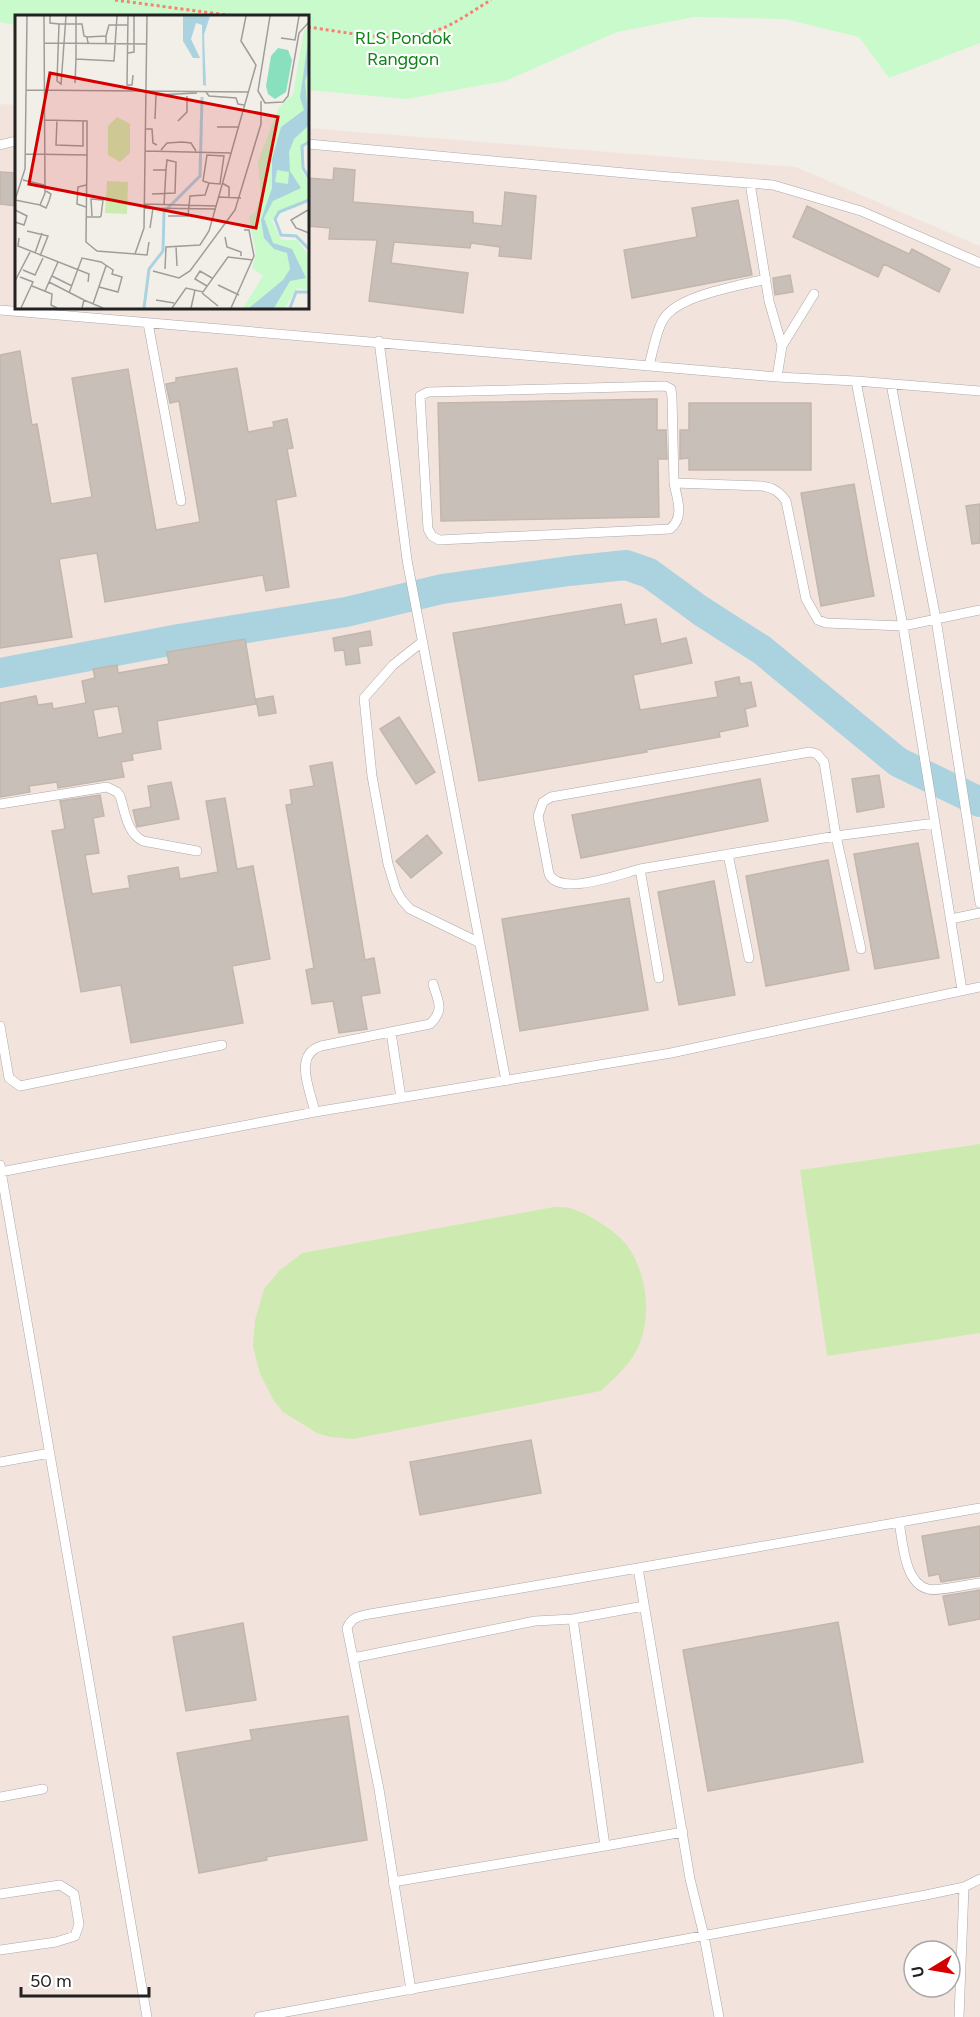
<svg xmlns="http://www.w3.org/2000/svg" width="980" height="2017" font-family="Figtree,sans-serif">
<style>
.military{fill:#f3e3dd;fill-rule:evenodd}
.grass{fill:#cdebb0}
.park{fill:#c8facc}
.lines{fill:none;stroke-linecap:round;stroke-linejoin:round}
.river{stroke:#aad3df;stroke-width:30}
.building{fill:#c7bfb8;stroke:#c4b6ab;stroke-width:1.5;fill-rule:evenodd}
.lane-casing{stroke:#a9a9a9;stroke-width:10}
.path{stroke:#fa8072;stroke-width:3;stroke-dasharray:3 3;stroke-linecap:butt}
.lane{stroke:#fff;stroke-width:9}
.labels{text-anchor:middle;stroke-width:4.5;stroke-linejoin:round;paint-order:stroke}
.park-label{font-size:18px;fill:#0c8416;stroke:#fff}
.inset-river{fill:none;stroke:#aad3df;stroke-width:3}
.inset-road{fill:none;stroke:#9f9d99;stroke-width:1.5}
.view{fill:#d40000;fill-opacity:0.15;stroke:#d40000;stroke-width:3}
.inset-edge{fill:none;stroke:#222;stroke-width:3}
</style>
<rect width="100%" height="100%" fill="#f2efe9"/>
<path class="military" d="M 0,104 L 16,105 L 16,308 L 308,308 L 308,128 L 796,167 L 980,246 L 980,2017 L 0,2017 ZM 914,1951 L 950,1951 L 950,1987 L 914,1987 Z"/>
<path class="grass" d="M 980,1144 L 980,1333 L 827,1356 L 800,1170 Z
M 554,1207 C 560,1207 567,1207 573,1209 C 587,1213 617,1232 626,1244 C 647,1271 652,1315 639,1345 C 631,1364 616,1377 601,1391 L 353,1439 L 330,1437 L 317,1433 L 283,1412 L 274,1401 L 260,1374 L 253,1347 L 255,1320 L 264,1289 L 279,1271 L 302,1253 Z"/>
<path class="park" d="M 0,0 L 980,0 L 980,43 L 889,78 L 859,37 L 785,19 L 694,17 L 617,32 L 505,81 L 406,99 L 308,90 L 308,16 L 16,16 L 16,25 L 0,22 Z"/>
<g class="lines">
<path class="river" d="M 0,673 L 179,639 L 346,612 L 442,589 L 569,571 L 626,565 L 649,573 L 701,611 L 762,650 L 898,762 L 980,802"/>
</g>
<path class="building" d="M 334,168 L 355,170 L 353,202 L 473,212 L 473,223 L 502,226 L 505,192 L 536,196 L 531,259 L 499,256 L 500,247 L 471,243 L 470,248 L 394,242 L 391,263 L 468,273 L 463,313 L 369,301 L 377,240 L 329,239 L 330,228 L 308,226 L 308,178 L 333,180 Z
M 0,172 L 16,173 L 16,206 L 0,204 Z
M 738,200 L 752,275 L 632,298 L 624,250 L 697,237 L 692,208 Z
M 807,206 L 909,254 L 912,249 L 950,269 L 939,292 L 884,264 L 878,277 L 793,237 Z
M 790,275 L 793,292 L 775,295 L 773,278 Z
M 20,351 L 32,425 L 37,424 L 51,504 L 92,497 L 72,378 L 128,369 L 156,530 L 200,522 L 179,401 L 170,403 L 166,384 L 176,382 L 176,378 L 237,368 L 248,432 L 274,427 L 273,422 L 287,419 L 293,448 L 287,449 L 296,496 L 276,500 L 289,587 L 266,591 L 263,575 L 105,602 L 97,553 L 59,559 L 72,637 L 0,648 L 0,355 Z
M 657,399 L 657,430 L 666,430 L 667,459 L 658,459 L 659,517 L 441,521 L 438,403 Z
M 689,403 L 811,403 L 811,470 L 689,470 L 689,458 L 680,459 L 680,430 L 689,430 Z
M 854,484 L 874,596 L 821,606 L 801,493 Z
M 980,504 L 980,543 L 972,544 L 966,506 Z
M 621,604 L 625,625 L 656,619 L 661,644 L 686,638 L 692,663 L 633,675 L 640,710 L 718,697 L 715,682 L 739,677 L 740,684 L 751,682 L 756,706 L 745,709 L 748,726 L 719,732 L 720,737 L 646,750 L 647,752 L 479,781 L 453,633 Z
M 370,631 L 372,645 L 358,647 L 360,663 L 346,665 L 344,650 L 335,651 L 333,638 Z
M 245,639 L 256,704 L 157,721 L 161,749 L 132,754 L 133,760 L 121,762 L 124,777 L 58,788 L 57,782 L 29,786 L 30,792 L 0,797 L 0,703 L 36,696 L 38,705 L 52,703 L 53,709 L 86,703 L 82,681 L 95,678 L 93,669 L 117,665 L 118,673 L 169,664 L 167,652 ZM 118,706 L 123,733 L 98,738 L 93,710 Z
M 273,696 L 276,713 L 259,716 L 256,699 Z
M 399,717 L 435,772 L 416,784 L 380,729 Z
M 332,762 L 365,960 L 374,958 L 380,993 L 361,996 L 367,1029 L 339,1033 L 333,1001 L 312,1004 L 306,970 L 314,968 L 286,805 L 292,804 L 290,790 L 314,786 L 310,766 Z
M 879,775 L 884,807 L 857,812 L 852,779 Z
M 760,779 L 768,821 L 581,858 L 572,815 Z
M 171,782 L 179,819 L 137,827 L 133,810 L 151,807 L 148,786 Z
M 100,795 L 104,816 L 93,818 L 99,853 L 85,855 L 92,894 L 130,888 L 128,876 L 178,867 L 180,879 L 218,872 L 206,801 L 225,798 L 237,869 L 253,866 L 270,959 L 232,966 L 243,1023 L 131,1043 L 121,985 L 81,992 L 52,831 L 65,829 L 60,801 Z
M 427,835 L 442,853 L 411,878 L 396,861 Z
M 918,843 L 939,958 L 875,969 L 854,854 Z
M 828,860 L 849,970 L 766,986 L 746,876 Z
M 714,881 L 735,995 L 679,1005 L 658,892 Z
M 629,898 L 648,1010 L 520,1031 L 502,919 Z
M 531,1440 L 541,1493 L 420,1515 L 410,1462 Z
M 980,1526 L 980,1576 L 941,1582 L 939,1574 L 929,1576 L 922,1536 Z
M 980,1590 L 980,1619 L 949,1625 L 943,1596 Z
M 838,1622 L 863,1762 L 708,1791 L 683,1650 Z
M 243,1623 L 256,1700 L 186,1711 L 173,1637 Z
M 348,1716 L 367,1840 L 266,1857 L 267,1860 L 199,1873 L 177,1753 L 252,1740 L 250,1730 Z"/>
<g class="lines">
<defs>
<path id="lane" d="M 308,144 L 658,176 L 773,185 L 861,211 L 980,263
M 0,145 L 16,141
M 750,183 L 769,301 L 782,346 L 777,377
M 0,310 L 777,377 L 856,381 L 980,391
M 148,323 L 181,501
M 379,341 L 407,560 L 506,1081
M 782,346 L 814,294
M 649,365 C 653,352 656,331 663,320 C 677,295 739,286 766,279
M 856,381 L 903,626 L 962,990
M 891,384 L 936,619 L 980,903
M 674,483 C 677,499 685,517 670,529 L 439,540 L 432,536 L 428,529 L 420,396 L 428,392 L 665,386 L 671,389 L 672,397 L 674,483 L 762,486 C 773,488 779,491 786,501 L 806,599 L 818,620 L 826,623 L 903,626 L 980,610
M 422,642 L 393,665 L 364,698 L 372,776 L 388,864 L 396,890 L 402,900 L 410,909 L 480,943
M 0,804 L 107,787 L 117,792 L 120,796 C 125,812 127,833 143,841 L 197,851
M 728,854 L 749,958
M 640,869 L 836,836 L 935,823
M 951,919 L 980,913
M 659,978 L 640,869 C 620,874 560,897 549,874 L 538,816 L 543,802 L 551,797 L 810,752 L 817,754 L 824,762 L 836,836 L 861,949
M 0,1026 L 9,1078 L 20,1086 L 222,1045
M 391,1032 L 401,1098
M 315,1112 C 310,1090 293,1055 321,1046 L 430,1024 C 445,1010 438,1001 433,984
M 0,1165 L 147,2017
M 0,1172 L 315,1112 L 671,1053 L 980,987
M 0,1462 L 50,1453
M 899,1522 C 903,1542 904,1583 928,1589 C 936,1592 969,1584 980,1583
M 638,1568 L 980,1508
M 573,1619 L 644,1606
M 353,1658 L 535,1621 L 573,1619 L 605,1846 L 393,1882
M 0,1797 L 43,1789
M 605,1846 L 683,1832
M 0,1894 L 60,1885 L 74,1894 L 79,1924 L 75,1936 L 56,1942 L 0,1950
M 411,1990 L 379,1789 L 347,1628 C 352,1617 359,1616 370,1614 L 638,1568 L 690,1879 L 704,1936 L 719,2017
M 259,2017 L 926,1895 L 964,1887 L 980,1879
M 959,2017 L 964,1887"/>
</defs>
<use href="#lane" class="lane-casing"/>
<path class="path" d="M 115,0 L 234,16
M 308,27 C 345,32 402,45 438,30 C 457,23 474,10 491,0"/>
<use href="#lane" class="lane"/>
</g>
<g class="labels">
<g class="park-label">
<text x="403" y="44">RLS Pondok<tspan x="403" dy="21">Ranggon</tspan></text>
</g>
</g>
<g transform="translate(15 15)">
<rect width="294" height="294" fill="#f2efe9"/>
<path d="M 102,102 L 115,109 L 115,138 L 105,147 L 93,140 L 93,111 ZM 92,166 L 113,167 L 112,199 L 90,198 Z" fill="#cdebb0"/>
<path d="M 294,13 L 294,126 L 286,131 L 286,155 L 294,166 L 294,183 L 261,198 L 257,206 L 266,225 L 282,225 L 294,241 L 294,275 L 282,273 L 270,293 L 228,293 L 248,261 L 237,253 L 241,239 L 234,201 L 240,198 L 246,180 L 243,146 L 264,92 L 278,79 L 289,15 Z" fill="#c8facc"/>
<path d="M 263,33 L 273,35 L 277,45 L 271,77 L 260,84 L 253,79 L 251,71 L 256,41 Z" fill="#88e0be"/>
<path d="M 168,1 L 195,1 L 189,20 L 191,71 L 188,70 L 187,10 L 181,8 L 176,24 L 185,43 L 178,43 L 168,26 ZM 294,20 L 294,54 L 290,66 L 294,110 L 279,124 L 274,137 L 275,156 L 286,173 L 258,186 L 249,203 L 258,228 L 277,234 L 291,263 L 275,266 L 259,293 L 234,293 L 268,265 L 275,254 L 272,238 L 259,234 L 249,223 L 246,205 L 257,173 L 257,144 L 266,112 L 289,95 L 285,82 ZM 262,155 L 274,157 L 273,169 L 260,167 Z" fill="#aad3df" fill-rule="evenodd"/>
<path class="inset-river" d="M 294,127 L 287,131 L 288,153 L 294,163M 294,185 L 264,197 L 260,204 L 266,220 L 281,221 L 294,234M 129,293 L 134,254 L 148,236 L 149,197 L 185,161 L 187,82M 275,293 L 281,277 L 294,277"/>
<path class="inset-road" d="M 35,1 L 35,8 L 44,9 L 42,66 L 46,69 L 51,1M 61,1 L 61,9 L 67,9 L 69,21 L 72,22M 113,1 L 112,70 L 117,70 L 118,60M 255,1 L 243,76 L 250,88 L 268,87 L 273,81 L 284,18 L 294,7M 44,9 L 61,9 L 61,44 L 99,46 L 102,1M 91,21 L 94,10 L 113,10M 266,23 L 280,25 L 284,1M 29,28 L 132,29M 73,28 L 72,22 L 91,21 L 91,28M 113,38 L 119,37 L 119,1M 60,68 L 61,44M 11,75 L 233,77M 191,77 L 194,81 L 221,83 L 223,89 L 229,90M 140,104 L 141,80 L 182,78M 42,105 L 41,130 L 68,131 L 68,106M 163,106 L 172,97 L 172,81M 202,112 L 223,112M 130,114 L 137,114 L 138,128 L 142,130M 146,135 L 152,128 L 167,127 L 176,128 L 181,136M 130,136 L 216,138M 10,139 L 72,140 L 72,106 L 29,105M 72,140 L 71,227 L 82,236 L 120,239 L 129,213 L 132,1M 8,165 L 29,170M 207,168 L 214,172 L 214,183M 137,179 L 160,178 L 161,147 L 152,145 L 151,155 L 138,155M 203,182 L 226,183M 0,185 L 25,190 L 30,178 L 29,1M 0,185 L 10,154 L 12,1M 130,189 L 201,191M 25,190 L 31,193 L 34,186 L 36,179 L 31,176M 149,190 L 151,155M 71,192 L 62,189 L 63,172 L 71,170M 130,193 L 200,194M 0,195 L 12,201 L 9,210 L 0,207M 293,195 L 276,205 L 281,213 L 294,218M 153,201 L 173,201 L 175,181 L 190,180 L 194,168 L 205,169 L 209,141 L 192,140 L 188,166 L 194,168M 71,202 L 85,202 L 86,201 L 88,185 L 76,184 L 77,201M 135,213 L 138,193M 12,216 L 33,221 L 25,241M 210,222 L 212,232 L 226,237 L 226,241M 4,223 L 3,231 L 74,259 L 73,267M 161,231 L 162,251M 20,238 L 27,218M 120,239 L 132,240 L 134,227M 150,254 L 151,232 L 185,230 L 194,216 L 241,50 L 226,26 L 231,1M 8,255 L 20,260 L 28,243M 138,256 L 164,263 L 175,256 L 220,195 L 246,109 L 246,86M 37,261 L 57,271M 5,262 L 18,267 L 6,293M 0,266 L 15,237M 34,267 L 69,285M 203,270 L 224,280M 17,271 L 37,279 L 36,290 L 42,293M 192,271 L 180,264 L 185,256 L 197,263M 30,276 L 43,247M 54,278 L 67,243 L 86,247 L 98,255 L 97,259 L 107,262 L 103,277 L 84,272M 187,278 L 203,291M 141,285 L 159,288M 78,289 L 91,251M 67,293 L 69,285 L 88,293M 157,293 L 171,273 L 188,277 L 213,242 L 238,245M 176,293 L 180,275M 216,293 L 239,241 L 234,215 L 229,215"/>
<path class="view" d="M 35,58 L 263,102 L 241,213 L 14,169 Z"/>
<rect width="294" height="294" class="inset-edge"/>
</g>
<g transform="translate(932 1969) rotate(259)"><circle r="28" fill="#ffffff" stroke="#a7a7a7" stroke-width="1.5"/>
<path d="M0-4.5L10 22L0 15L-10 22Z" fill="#d40000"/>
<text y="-9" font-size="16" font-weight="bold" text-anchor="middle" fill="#222222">U</text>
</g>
<path d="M21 1987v9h128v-9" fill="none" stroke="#222222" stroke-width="3"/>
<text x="30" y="1987" font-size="18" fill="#222222" stroke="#ffffff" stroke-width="4.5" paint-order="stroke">50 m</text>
</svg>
